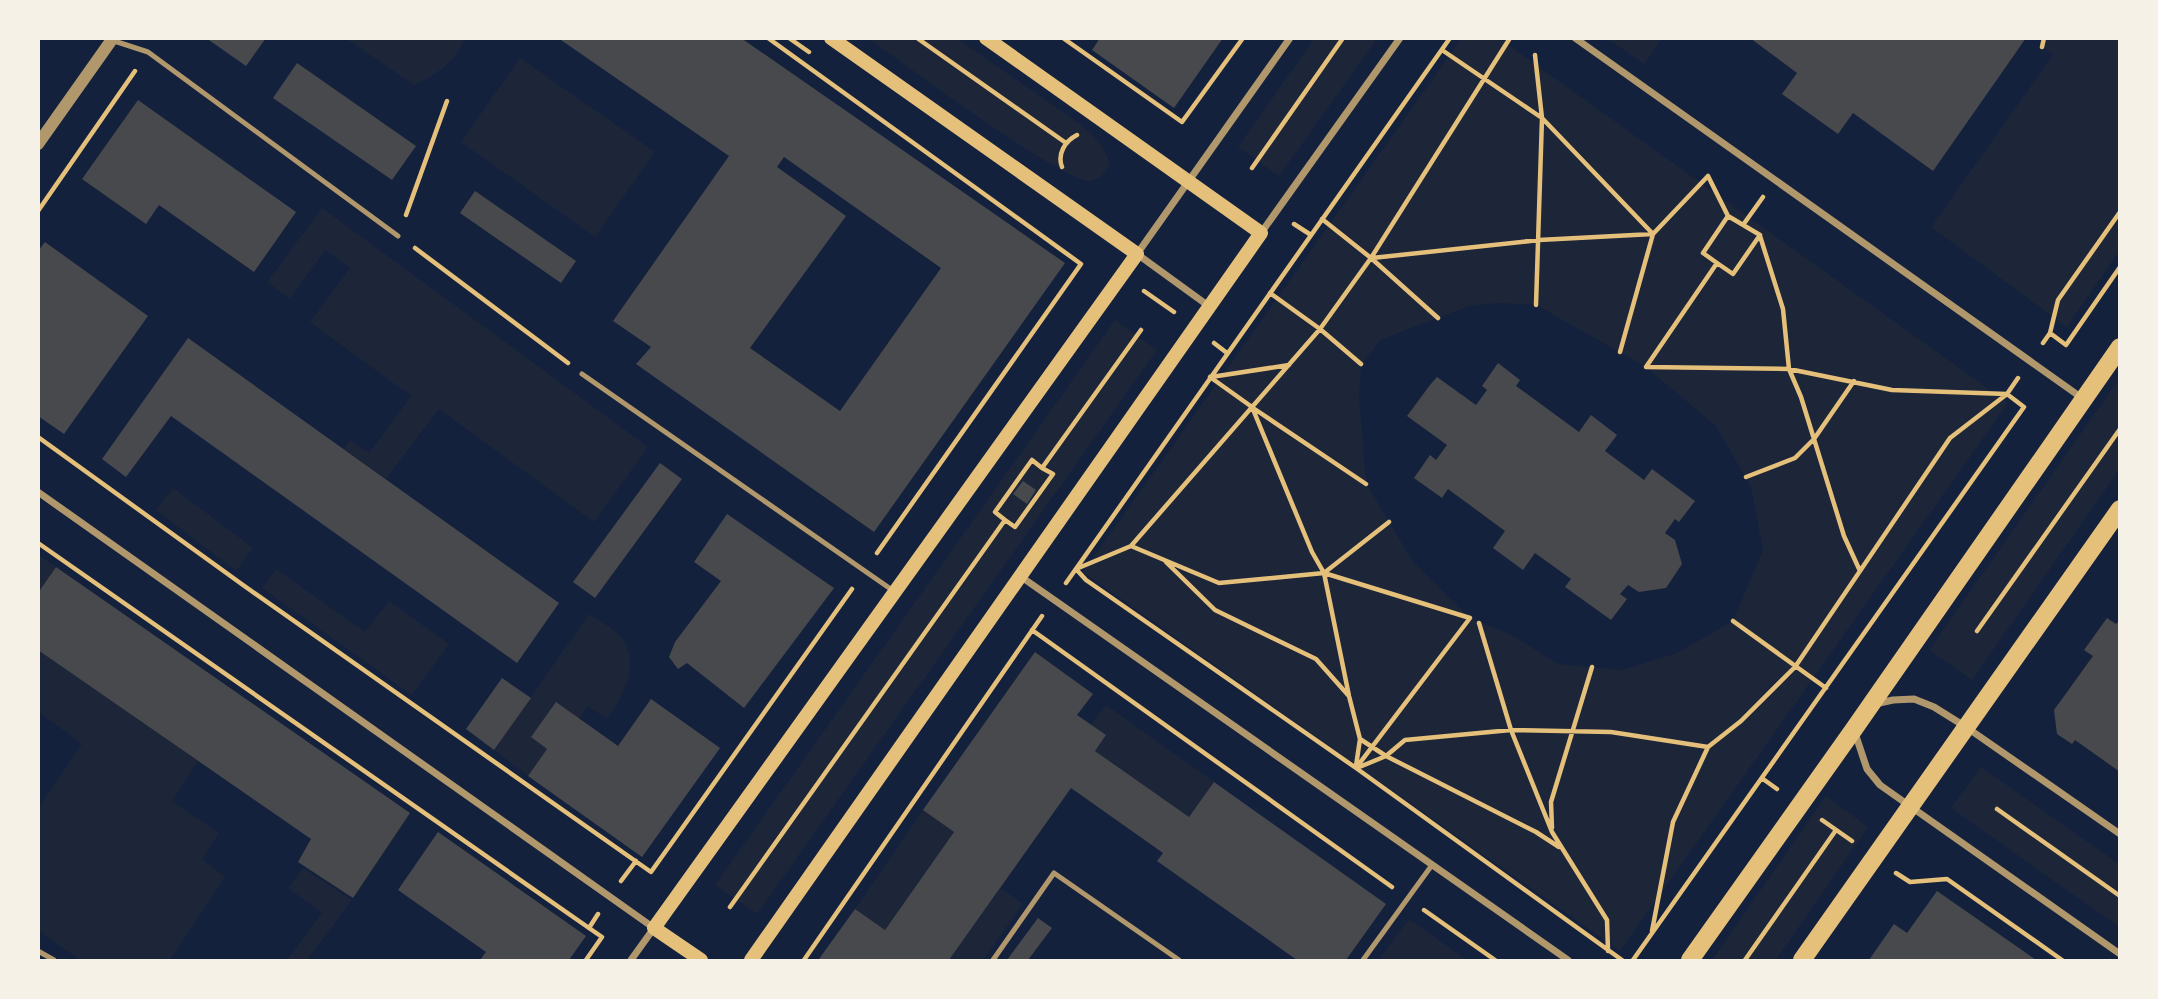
<svg xmlns="http://www.w3.org/2000/svg" width="2158" height="999" font-family="'Roboto Condensed',sans-serif">
<style>
.green{fill:#1d2539;fill-rule:evenodd}
.building{fill:#48494c;fill-rule:evenodd}
.lines{fill:none;stroke-linecap:round;stroke-linejoin:round}
.path{stroke:#e5c07b;stroke-width:4.5}
.service{stroke:#b1986c;stroke-width:5}
.minor{stroke:#b1986c;stroke-width:7}
.tertiary{stroke:#b1986c;stroke-width:12}
.secondary{stroke:#e5c07b;stroke-width:14}
.primary{stroke:#e5c07b;stroke-width:18}
</style>
<rect width="100%" height="100%" fill="#14213d"/>
<path class="green" d="M 347,39 L 464,38 L 464,39 C 456,62 436,75 414,85 Z
M 869,39 L 958,39 L 1080,124 C 1094,136 1106,147 1110,165 C 1104,173 1100,180 1090,181 C 1063,183 901,61 869,39 Z
M 1314,39 L 1377,39 L 1279,176 L 1238,147 Z
M 1461,39 L 1500,39 L 2008,403 L 1620,951 L 1083,572 ZM 1498,303 L 1536,305 L 1646,367 L 1716,426 L 1751,487 L 1763,550 L 1733,621 L 1677,653 L 1622,670 L 1558,664 L 1512,635 L 1470,618 L 1413,562 L 1366,483 L 1359,397 L 1361,365 L 1380,340 L 1469,306 Z
M 1608,39 L 1662,38 L 1662,39 L 1644,64 Z
M 2044,39 L 2119,39 L 2119,251 L 2067,327 L 1931,227 L 2053,55 L 2042,47 Z
M 520,58 L 655,152 L 595,237 L 461,142 Z
M 322,208 L 648,447 L 594,522 L 439,409 L 386,479 L 344,449 L 350,440 L 369,453 L 411,396 L 310,322 L 350,268 L 325,250 L 290,299 L 267,282 Z
M 1115,320 L 1157,350 L 757,914 L 715,885 Z
M 2119,379 L 2119,470 L 1972,680 L 1929,650 Z
M 173,488 L 253,548 L 236,571 L 156,510 Z
M 39,555 L 56,567 L 39,593 Z
M 276,569 L 365,632 L 389,601 L 449,644 L 412,695 L 262,588 Z
M 589,614 C 598,620 609,626 617,633 C 644,659 624,695 607,719 L 588,706 L 579,718 L 531,737 L 547,749 L 528,776 L 494,750 Z
M 39,650 L 198,761 L 172,801 L 219,833 L 202,859 L 225,877 L 170,960 L 80,960 L 39,931 L 39,807 L 82,744 L 39,712 Z
M 1106,705 L 1214,782 L 1189,817 L 1095,751 L 1106,735 L 1091,725 Z
M 1981,767 L 2119,864 L 2119,927 L 1951,808 Z
M 1826,796 L 1868,827 L 1776,960 L 1712,960 Z
M 923,810 L 954,832 L 885,930 L 855,909 Z
M 303,868 L 352,900 L 307,960 L 287,960 L 322,913 L 288,888 Z
M 1001,888 L 1023,904 L 983,960 L 949,960 Z
M 1409,919 L 1467,960 L 1378,960 Z"/>
<path class="building" d="M 206,38 L 266,38 L 246,66 Z
M 558,38 L 741,38 L 1065,263 L 874,532 L 636,364 L 651,347 L 613,321 L 729,156 ZM 784,157 L 941,268 L 840,411 L 750,348 L 846,216 L 777,167 Z
M 1100,38 L 1223,38 L 1174,108 L 1092,50 Z
M 1750,38 L 2026,38 L 1933,171 L 1853,113 L 1838,134 L 1782,94 L 1797,73 Z
M 297,63 L 416,146 L 392,180 L 273,98 Z
M 138,100 L 296,212 L 254,272 L 159,205 L 146,224 L 82,179 Z
M 475,191 L 576,261 L 561,283 L 460,213 Z
M 45,242 L 148,316 L 64,434 L 38,416 L 38,251 Z
M 188,338 L 559,603 L 517,663 L 171,416 L 126,477 L 102,459 Z
M 1498,363 L 1520,380 L 1516,386 L 1579,432 L 1591,415 L 1617,435 L 1605,451 L 1644,480 L 1652,469 L 1695,501 L 1679,522 L 1675,519 L 1665,533 L 1675,540 L 1682,564 L 1666,588 L 1639,592 L 1628,585 L 1620,594 L 1627,599 L 1611,620 L 1565,587 L 1571,579 L 1535,553 L 1523,570 L 1493,548 L 1505,531 L 1448,489 L 1442,498 L 1414,478 L 1430,455 L 1436,460 L 1447,445 L 1407,416 L 1430,385 L 1437,377 L 1476,405 L 1487,390 L 1482,386 Z
M 660,463 L 682,479 L 595,598 L 573,582 Z
M 1023,481 L 1036,490 L 1027,504 L 1013,494 Z
M 727,514 L 834,588 L 744,708 L 687,663 L 678,669 L 669,657 L 675,642 L 721,581 L 694,562 Z
M 56,567 L 410,813 L 353,898 L 298,862 L 311,839 L 38,650 L 38,593 Z
M 2107,618 L 2116,624 L 2120,620 L 2120,772 L 2075,740 L 2072,744 L 2057,734 L 2054,710 L 2093,656 L 2084,650 Z
M 1035,652 L 1093,694 L 1077,715 L 1106,735 L 1095,751 L 1189,817 L 1214,782 L 1386,904 L 1346,960 L 1297,960 L 1157,861 L 1163,853 L 1071,788 L 949,960 L 819,959 L 855,909 L 885,930 L 954,832 L 923,810 Z
M 502,678 L 531,698 L 494,750 L 466,729 Z
M 651,699 L 720,748 L 642,857 L 528,776 L 547,749 L 531,737 L 556,702 L 618,746 Z
M 438,832 L 586,936 L 569,960 L 480,960 L 486,952 L 398,890 Z
M 1937,891 L 2036,960 L 1869,960 L 1894,924 L 1907,933 Z
M 1038,918 L 1052,928 L 1028,960 L 1007,960 Z"/>
<g class="lines">
<path class="path" d="M 768,38 L 1081,264 L 877,553
M 789,38 L 809,52
M 917,38 L 1066,143
M 1063,38 L 1182,122 L 1243,38
M 1510,38 L 1371,258 L 1320,329 L 1131,546 L 1076,569 L 1086,580 L 1356,768 L 1622,960
M 2042,47 L 2044,38
M 1442,50 L 1542,118 L 1653,234 L 1620,352
M 1535,55 L 1542,118 L 1536,305
M 1062,167 C 1057,154 1065,141 1077,135
M 1252,168 L 1343,38
M 38,211 L 135,71
M 406,215 L 447,101
M 1322,219 L 1371,258 L 1438,318
M 1294,224 L 1311,235
M 1743,225 L 1763,197
M 415,248 L 568,363
M 1372,258 L 1539,240 L 1653,234 L 1708,176 L 1728,216
M 1144,291 L 1174,312
M 1270,293 L 1320,329 L 1361,364
M 2050,333 L 2066,345 L 2120,267
M 1214,343 L 1227,353
M 2043,343 L 2050,333 L 2058,300 L 2120,212
M 1210,377 L 1252,407 L 1312,552 L 1324,573 L 1349,696 L 1360,739 L 1356,766
M 1211,377 L 1289,365
M 1253,408 L 1366,484
M 38,437 L 243,585 L 651,872 L 852,589
M 1746,477 L 1795,458 L 1814,439 L 1854,381
M 1005,520 L 1015,527 L 1053,474 L 1042,468
M 38,543 L 589,928
M 1131,546 L 1219,583 L 1324,573 L 1470,618 L 1356,768
M 1166,562 L 1215,610 L 1316,659 L 1348,695
M 1860,571 L 1950,438 L 2007,394 L 2018,378
M 1324,573 L 1389,522
M 1066,583 L 1450,38
M 1733,621 L 1826,688
M 1479,623 L 1511,730 L 1552,832 L 1607,920 L 1608,951
M 1032,630 L 1392,887
M 1977,631 L 2120,429
M 1360,739 L 1386,756 L 1536,832 L 1559,847
M 1357,768 L 1386,756 L 1405,740 L 1511,730 L 1611,732 L 1708,747
M 1763,779 L 1777,789
M 1997,809 L 2120,896
M 1822,820 L 1852,841
M 1552,828 L 1551,802 L 1592,667
M 1896,873 L 1910,882 L 1947,879 L 2062,960
M 621,881 L 636,861
M 730,907 L 1005,520 L 995,512 L 1032,460 L 1042,468 L 1141,330
M 1424,910 L 1495,960
M 1652,931 L 1673,822 L 1708,747 L 1741,721 L 1795,667 L 1860,571 L 1844,536 L 1801,397 L 1789,369 L 1783,309 L 1760,236
M 586,960 L 602,937 L 589,928 L 598,914
M 804,960 L 1042,616
M 1633,960 L 2024,407 L 2007,394 L 1892,390 L 1789,369 L 1646,367 L 1717,263 L 1733,274 L 1760,235 L 1728,216 L 1703,253 L 1717,263
M 1745,960 L 1836,830"/>
<path class="service" d="M 105,38 L 148,52 L 398,236
M 582,374 L 895,592
M 38,951 L 54,960
M 993,960 L 1054,873 L 1179,960
M 1363,960 L 1432,865"/>
<path class="minor" d="M 1575,38 L 2082,398
M 1261,233 L 1400,38
M 1210,307 L 1137,254 L 1290,38
M 38,492 L 654,928 L 631,960
M 1020,576 L 1568,960
M 1875,704 L 1893,700 L 1914,699 L 1934,707 L 1966,727 L 2120,834
M 1855,733 L 1867,769 L 1880,785 L 2120,954"/>
<path class="tertiary" d="M 38,144 L 113,38"/>
<path class="secondary" d="M 701,960 L 654,928 L 1137,254 L 831,38
M 751,960 L 1261,233 L 986,38"/>
<path class="primary" d="M 1690,960 L 1854,729 L 2120,347
M 1802,960 L 2120,509"/>
</g>
<rect width="2158" height="999" fill="none" stroke="#f6f1e7" stroke-width="80"/>
</svg>
